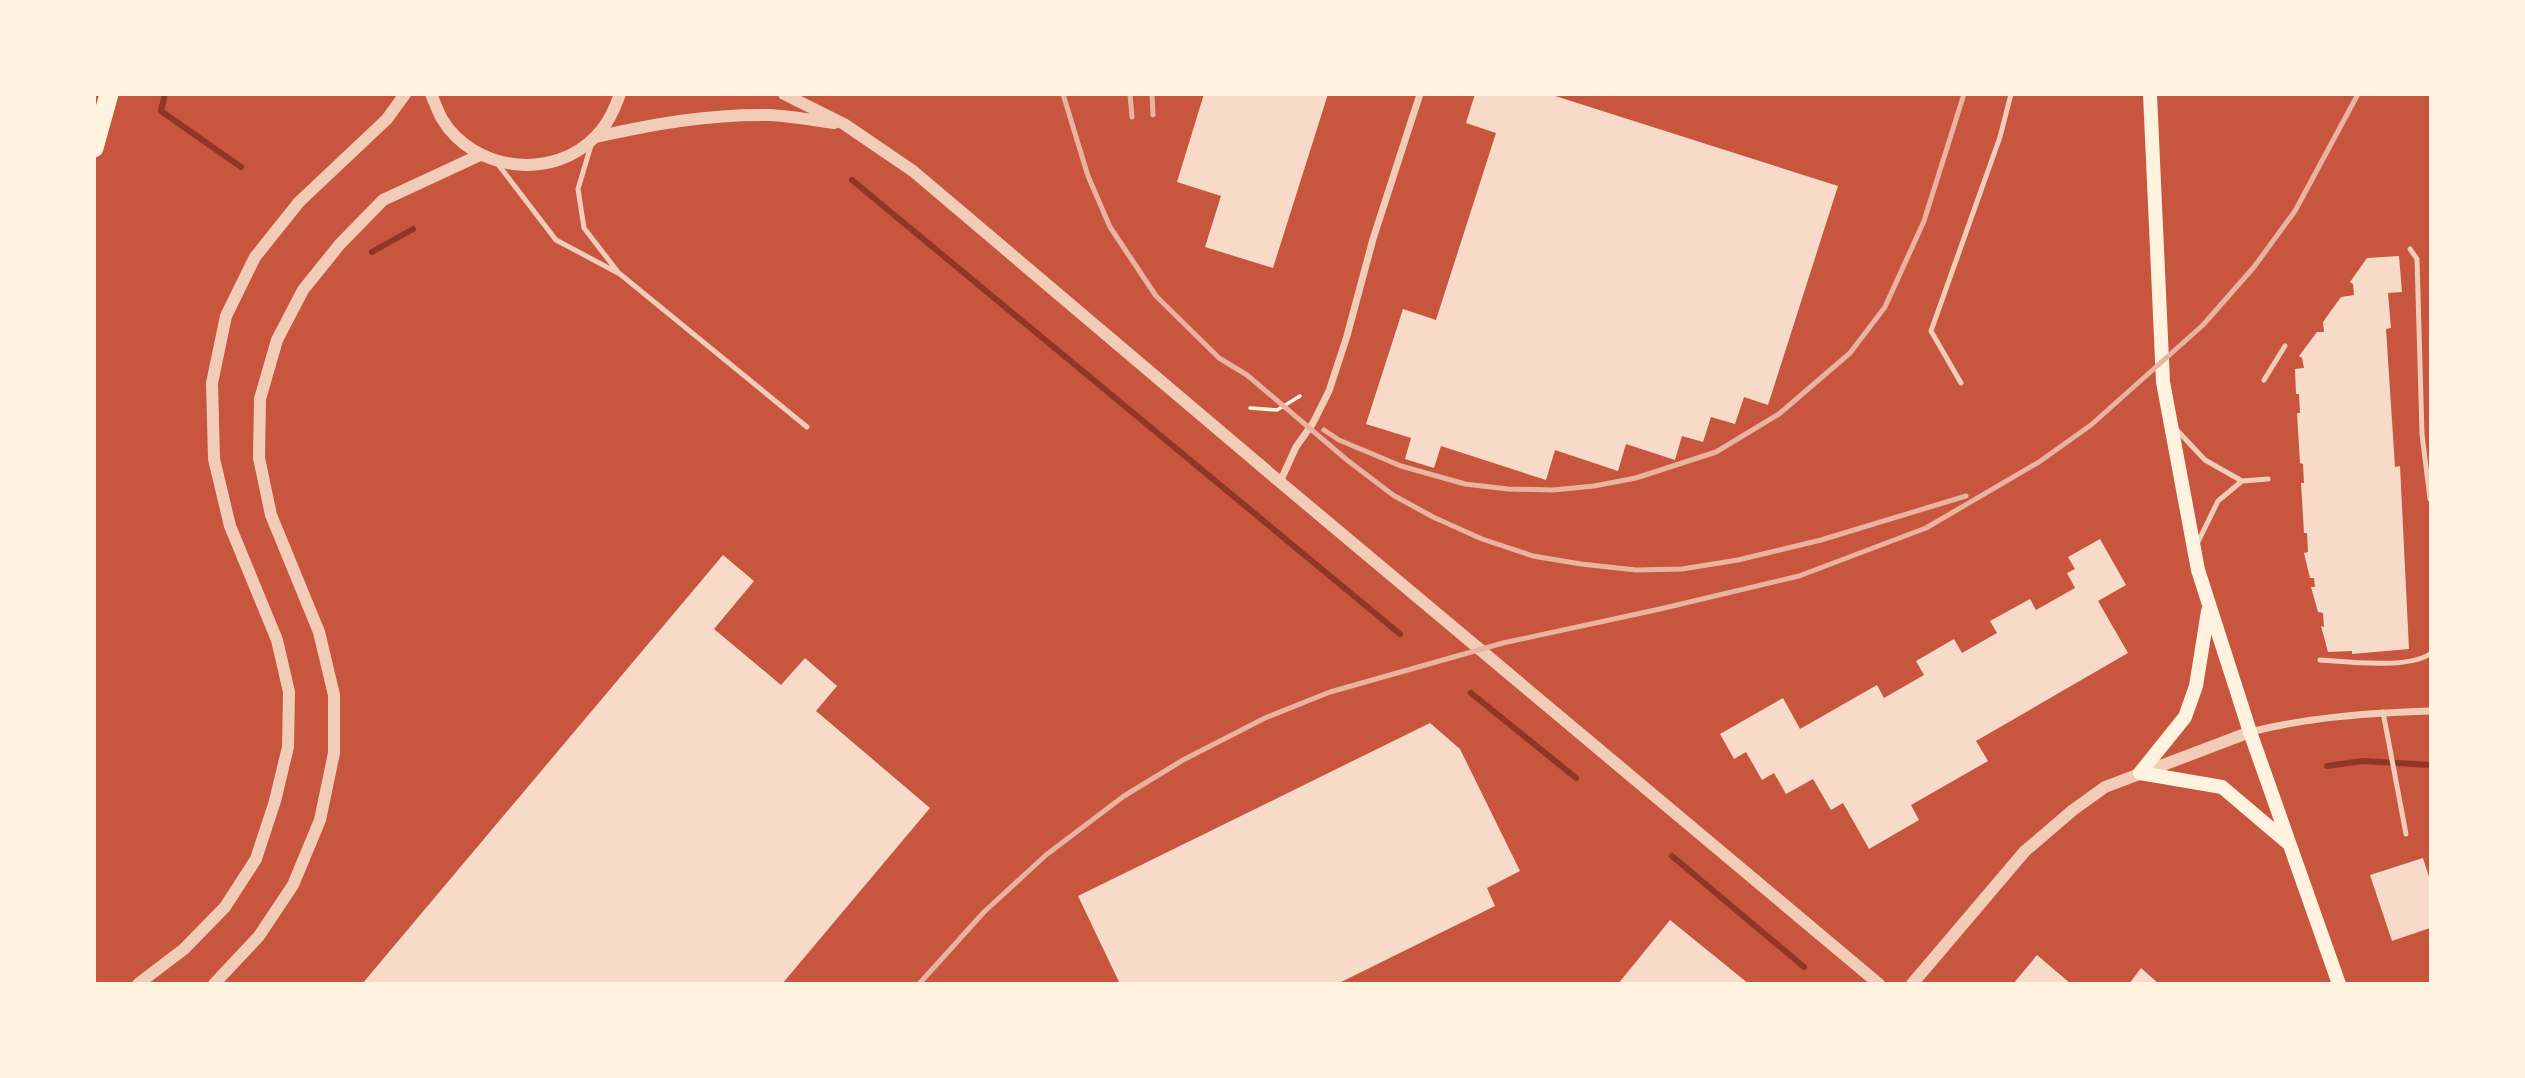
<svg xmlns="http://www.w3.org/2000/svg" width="2525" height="1078" font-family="Helvetica,sans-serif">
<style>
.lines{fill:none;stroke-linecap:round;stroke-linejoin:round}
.stream{stroke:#8f3625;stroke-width:6}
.building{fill:#f7dbc8}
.path{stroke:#fff3e0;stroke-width:3.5}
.service{stroke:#f1ccb7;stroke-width:5}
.minor{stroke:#f1ccb7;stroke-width:7}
.tertiary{stroke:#f1ccb7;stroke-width:12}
.secondary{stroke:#fff3e0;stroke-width:14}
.trunk{stroke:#fff3e0;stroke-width:19}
.rail{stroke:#e9b49f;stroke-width:5}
</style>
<rect width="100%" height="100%" fill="#c8553d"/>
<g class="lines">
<path class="stream" d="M 165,94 L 161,111 L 241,167
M 852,180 L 1400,634
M 372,252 L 413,229
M 1471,693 L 1576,778
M 2327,766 L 2363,761 L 2430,765
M 1672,856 L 1804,967"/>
</g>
<path class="building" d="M 1204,94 L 1328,94 L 1273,268 L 1205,247 L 1221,196 L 1177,182 Z
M 1475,94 L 1549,94 L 1838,186 L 1768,405 L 1744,397 L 1735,424 L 1711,417 L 1703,442 L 1682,436 L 1675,460 L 1626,444 L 1618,471 L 1555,450 L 1546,480 L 1441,446 L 1434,468 L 1405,459 L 1411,438 L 1366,424 L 1403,309 L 1436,320 L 1496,133 L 1466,123 Z
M 2399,256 L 2402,292 L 2388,293 L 2391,328 L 2386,329 L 2395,467 L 2400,466 L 2409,649 L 2352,654 L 2352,651 L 2328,652 L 2321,626 L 2324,627 L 2323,613 L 2318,612 L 2311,587 L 2315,587 L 2314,578 L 2310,578 L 2304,553 L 2308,552 L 2307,533 L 2304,533 L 2301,483 L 2304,483 L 2303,464 L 2300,463 L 2297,413 L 2300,413 L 2299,394 L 2296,394 L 2295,369 L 2304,368 L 2302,358 L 2299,356 L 2317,332 L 2324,332 L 2323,322 L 2341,297 L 2354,295 L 2353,284 L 2350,282 L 2367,258 Z
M 2100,539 L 2126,585 L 2098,601 L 2128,653 L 1976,741 L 1988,761 L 1911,805 L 1919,820 L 1869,849 L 1843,803 L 1831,810 L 1813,779 L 1786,794 L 1774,773 L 1762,780 L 1746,752 L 1734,759 L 1720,734 L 1783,698 L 1800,729 L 1877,685 L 1884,698 L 1924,675 L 1916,661 L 1954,639 L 1962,653 L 1997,633 L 1990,621 L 2030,599 L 2036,610 L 2075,588 L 2067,573 L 2075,569 L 2068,557 Z
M 723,555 L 754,581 L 714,629 L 781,685 L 805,658 L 837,686 L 816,711 L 930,808 L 782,984 L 362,984 Z
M 1430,723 L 1460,749 L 1520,871 L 1487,888 L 1495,906 L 1337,984 L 1120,984 L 1078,896 Z
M 2423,858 L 2430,880 L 2430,928 L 2392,941 L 2370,875 Z
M 1670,920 L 1749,984 L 1618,984 Z
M 2037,955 L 2071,984 L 2013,984 Z
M 2141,968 L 2159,984 L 2129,984 Z"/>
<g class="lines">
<path class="path" d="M 1250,408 L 1277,410 L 1300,396"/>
<path class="service" d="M 592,142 L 578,189 L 584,228 L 618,272
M 497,163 L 556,240 L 620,274 L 807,427
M 2410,249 L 2417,259 L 2422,434 L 2430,499
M 2264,380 L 2285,346
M 1961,383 L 1931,331 L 2000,137 L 2011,94
M 2175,428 L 2205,460 L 2242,481 L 2268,479
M 2197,544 L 2218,501 L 2242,481
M 2320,660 C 2348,662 2407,669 2430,654
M 2383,712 L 2406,834"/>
<path class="minor" d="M 1280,482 L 1296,447 L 1313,423 L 1329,391 L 1347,336 L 1373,239 L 1420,94
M 2250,732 C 2309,717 2370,713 2430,711"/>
<path class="tertiary" d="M 431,94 C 435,103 438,112 442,119 C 474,172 554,181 596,136 C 608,124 614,110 620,94
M 784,94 L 844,124 L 913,171 L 1280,482 L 1879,984
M 596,137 C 653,124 710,114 769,115 C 790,116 812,120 834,123
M 138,984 L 184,949 L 225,907 L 256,859 L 275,801 L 288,747 L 289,692 L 277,640 L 230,526 L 214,459 L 212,383 L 226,316 L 255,257 L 299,202 L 387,119 L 405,94
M 214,984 L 259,936 L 293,885 L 320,820 L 334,753 L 334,695 L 319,632 L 271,515 L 259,458 L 260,399 L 277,340 L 303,290 L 340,244 L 383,200 L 480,155
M 1912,984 L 2025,851 L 2073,810 L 2105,787 L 2250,732"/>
<path class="secondary" d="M 2150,94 L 2163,382 L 2198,570 L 2250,732 L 2339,984
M 2208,611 L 2196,686 L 2185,717 L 2140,773 L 2222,787 L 2288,843"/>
<path class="trunk" d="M 94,148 L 109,94"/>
<path class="rail" d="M 1063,94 L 1088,176 L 1110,227 L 1156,296 L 1219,358 L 1247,375 L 1347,460 L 1393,495 L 1433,517 L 1482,539 L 1533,556 L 1581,564 L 1636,570 L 1682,569 L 1738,560 L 1821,540 L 1966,496
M 1130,94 L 1132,117
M 1152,94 L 1153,115
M 1324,430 L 1339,440 L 1401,466 L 1465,484 L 1508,489 L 1553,490 L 1594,486 L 1636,478 L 1716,452 L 1779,414 L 1850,353 L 1885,307 L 1924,221 L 1964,94
M 919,984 L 984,912 L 1046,855 L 1124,796 L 1183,760 L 1265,718 L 1330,692 L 1503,643 L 1660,609 L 1799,576 L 1926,528 L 2039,462 L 2091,425 L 2203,325 L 2254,267 L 2295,211 L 2358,94"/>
</g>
<rect width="2525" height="1078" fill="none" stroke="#fff3e0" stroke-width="192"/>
</svg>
